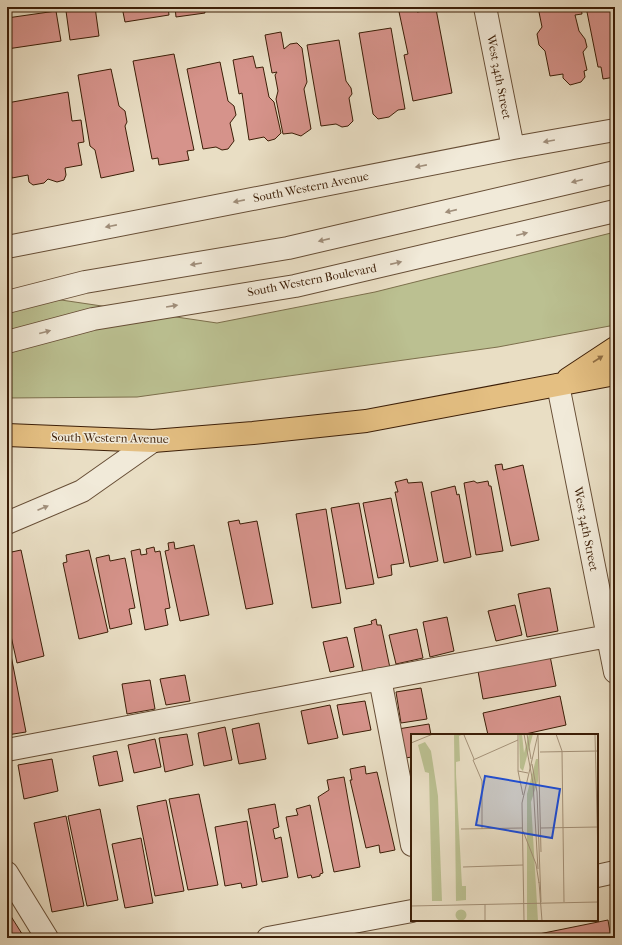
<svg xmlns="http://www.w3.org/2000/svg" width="622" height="945" font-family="'IM FELL French Canon',serif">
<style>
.green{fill:#bbc091;stroke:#7c6f4c}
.building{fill:#d6938b;stroke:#3c1e07}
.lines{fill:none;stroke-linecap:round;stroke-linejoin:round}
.minor-casing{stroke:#674e36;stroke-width:24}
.major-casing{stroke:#3c1e07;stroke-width:24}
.minor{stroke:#f1ead9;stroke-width:22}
.major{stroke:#e4bf82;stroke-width:22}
.oneway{fill:#a08e7a}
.oneway2{fill:#906e44}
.labels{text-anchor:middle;stroke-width:3;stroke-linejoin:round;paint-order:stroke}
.street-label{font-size:12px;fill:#3c1e07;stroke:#f1ead9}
.inset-road{fill:none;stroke:#a49178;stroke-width:1}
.view{fill:#1d4ed8;fill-opacity:0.15;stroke:#1d4ed8;stroke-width:2}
.inset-edge{fill:none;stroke:#3c1e07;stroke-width:2}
</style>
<rect width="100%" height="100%" fill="#e9dec4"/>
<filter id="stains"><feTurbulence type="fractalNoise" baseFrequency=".005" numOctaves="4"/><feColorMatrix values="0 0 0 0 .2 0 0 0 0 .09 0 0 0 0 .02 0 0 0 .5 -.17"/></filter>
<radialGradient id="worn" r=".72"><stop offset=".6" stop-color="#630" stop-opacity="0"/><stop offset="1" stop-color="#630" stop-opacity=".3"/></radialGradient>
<path class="green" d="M 615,232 L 615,325 L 498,347 L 137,397 L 7,398 L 7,292 L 217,323 L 375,292 Z"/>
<path class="building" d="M 86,7 L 95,7 L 99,36 L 70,40 L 66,11 Z
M 122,7 L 168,7 L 169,15 L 125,22 Z
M 175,7 L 204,7 L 205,13 L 176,17 Z
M 398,7 L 417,7 L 417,12 L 436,9 L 452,93 L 413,101 L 404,55 L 408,54 Z
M 538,7 L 581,7 L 582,14 L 575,15 L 579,31 L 585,39 L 587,47 L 583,52 L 587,70 L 584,71 L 585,77 L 581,82 L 570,85 L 563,78 L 563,74 L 550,76 L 545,51 L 539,45 L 537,34 L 542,27 Z
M 586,7 L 615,7 L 615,77 L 603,79 L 601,67 L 598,67 Z
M 56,11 L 61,41 L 7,49 L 7,18 Z
M 391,28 L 405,109 L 398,110 L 389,117 L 378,119 L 373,114 L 359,33 Z
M 281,32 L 284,49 L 290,44 L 297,43 L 302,48 L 307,82 L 304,89 L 311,129 L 301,136 L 292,133 L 283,134 L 276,99 L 278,91 L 275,75 L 277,72 L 272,73 L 265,35 Z
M 339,40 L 346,81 L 351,88 L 352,94 L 349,98 L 353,121 L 348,126 L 342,127 L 336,124 L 321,126 L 307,45 Z
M 174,54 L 194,150 L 187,151 L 189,160 L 159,165 L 158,158 L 152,159 L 133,61 Z
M 253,56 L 256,68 L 263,67 L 269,97 L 274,102 L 281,133 L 275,139 L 268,141 L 264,137 L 249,140 L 242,93 L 239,94 L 233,60 Z
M 220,62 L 228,101 L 234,106 L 236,115 L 230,123 L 234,141 L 228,149 L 222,150 L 216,147 L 203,149 L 187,69 Z
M 111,69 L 119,106 L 125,111 L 127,122 L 125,126 L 134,171 L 101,178 L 95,150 L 90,146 L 78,75 Z
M 68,92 L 72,121 L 81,120 L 84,142 L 78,143 L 82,165 L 65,168 L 66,175 L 64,180 L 57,182 L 48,179 L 44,183 L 33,185 L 29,182 L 28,175 L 12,178 L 7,157 L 7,103 Z
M 502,464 L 503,470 L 523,465 L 539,540 L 511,546 L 495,465 Z
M 407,479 L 408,483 L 422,482 L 438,561 L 410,567 L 395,492 L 398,492 L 395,482 Z
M 474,481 L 477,483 L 488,481 L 489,486 L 491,486 L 503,551 L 476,555 L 464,483 Z
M 455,486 L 457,495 L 459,494 L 471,557 L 444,563 L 431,492 Z
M 391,498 L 404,563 L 391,565 L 392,575 L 378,578 L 363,503 Z
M 359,503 L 374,584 L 346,589 L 331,508 Z
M 326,509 L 341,603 L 312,608 L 296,514 Z
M 239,520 L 240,524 L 257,521 L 273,604 L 246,609 L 228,522 Z
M 174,542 L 175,549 L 194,545 L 209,615 L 180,621 L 165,551 L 169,550 L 168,543 Z
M 154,547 L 155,552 L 160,551 L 170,608 L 165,609 L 168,625 L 145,630 L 131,551 L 140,549 L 141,555 L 147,554 L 146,549 Z
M 21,550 L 44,656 L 17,663 L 7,618 L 7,553 Z
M 89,550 L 108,632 L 79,639 L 63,563 L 67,562 L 66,555 Z
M 109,555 L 110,561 L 125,558 L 135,608 L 129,609 L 132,624 L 110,629 L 96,558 Z
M 547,588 L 550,588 L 558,631 L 527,637 L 518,594 Z
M 515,605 L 522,635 L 496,641 L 488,611 Z
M 447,617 L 454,651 L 430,657 L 423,622 Z
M 376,619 L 377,625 L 381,625 L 390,668 L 363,673 L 354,628 L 372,624 L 371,621 Z
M 417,629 L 423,658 L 396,664 L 389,635 Z
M 7,635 L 26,732 L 7,735 Z
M 347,637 L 354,667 L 330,672 L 323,642 Z
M 550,656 L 556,686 L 483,699 L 478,671 Z
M 185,675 L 190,701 L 166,705 L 160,679 Z
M 150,680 L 155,709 L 127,714 L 122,684 Z
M 421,688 L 427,719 L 401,723 L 396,692 Z
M 560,696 L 566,725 L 521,735 L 488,735 L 483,713 Z
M 365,701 L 371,730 L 343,735 L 337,705 Z
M 330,705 L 338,738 L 308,744 L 301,711 Z
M 259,723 L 266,759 L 239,764 L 232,729 Z
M 429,724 L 431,735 L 412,735 L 412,757 L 405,758 L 398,729 Z
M 225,727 L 232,760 L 204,766 L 198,733 Z
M 187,734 L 193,765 L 165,772 L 159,738 Z
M 155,739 L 161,767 L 134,773 L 128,745 Z
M 117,751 L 123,781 L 99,786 L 93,756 Z
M 52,759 L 58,791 L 24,799 L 18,765 Z
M 365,766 L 366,774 L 377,772 L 395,850 L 380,853 L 379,845 L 366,848 L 350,780 L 352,780 L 350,769 Z
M 344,777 L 360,867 L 334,872 L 318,797 L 329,790 L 327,780 Z
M 199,794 L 218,885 L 188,890 L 169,799 Z
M 166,800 L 184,891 L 155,896 L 137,806 Z
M 275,804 L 279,827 L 273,829 L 275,839 L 281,837 L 288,877 L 262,882 L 248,809 Z
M 310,805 L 323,873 L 320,874 L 320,876 L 312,878 L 311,875 L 298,878 L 286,817 L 298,815 L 296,809 Z
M 100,809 L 118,900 L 87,906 L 68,816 Z
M 66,816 L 84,906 L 52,912 L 34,823 Z
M 247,821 L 257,885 L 242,888 L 241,883 L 225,886 L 215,827 Z
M 141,838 L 153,903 L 125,908 L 112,844 Z
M 7,910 L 24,937 L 22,938 L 7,938 Z
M 608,920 L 611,938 L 519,938 Z"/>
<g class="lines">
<defs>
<path id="minor" d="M 485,7 L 513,148
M 7,247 L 513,148 L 615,130
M 7,302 L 85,282 L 288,248 L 615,172
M 7,342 L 93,319 L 295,286 L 615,211
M 558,385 L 615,672
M 7,523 L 82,491 L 153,441
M 380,679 L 412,845
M 7,750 L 608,636
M 7,873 L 47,938
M 597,876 L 615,872
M 268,938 L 412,911"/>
<path id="major" d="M 568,379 L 615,348
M 7,435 L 153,441 L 253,433 L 366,421 L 615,374"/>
</defs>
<use href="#minor" class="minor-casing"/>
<use href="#major" class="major-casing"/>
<use href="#minor" class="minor"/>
<use href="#major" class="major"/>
</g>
<defs><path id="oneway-solid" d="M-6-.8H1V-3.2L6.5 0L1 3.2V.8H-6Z"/></defs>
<g class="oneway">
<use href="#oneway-solid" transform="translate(549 141) rotate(170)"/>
<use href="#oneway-solid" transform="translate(421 166) rotate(169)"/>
<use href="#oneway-solid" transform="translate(577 181) rotate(166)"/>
<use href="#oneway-solid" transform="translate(239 201) rotate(169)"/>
<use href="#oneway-solid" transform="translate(451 211) rotate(167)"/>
<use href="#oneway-solid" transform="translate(111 226) rotate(169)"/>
<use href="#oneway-solid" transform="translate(522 234) rotate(-14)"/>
<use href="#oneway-solid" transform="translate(324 240) rotate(167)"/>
<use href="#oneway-solid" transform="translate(396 263) rotate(-13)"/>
<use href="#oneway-solid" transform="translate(196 264) rotate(171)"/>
<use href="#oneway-solid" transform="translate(172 306) rotate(-9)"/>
<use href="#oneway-solid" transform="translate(45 332) rotate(-15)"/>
<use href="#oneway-solid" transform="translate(43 508) rotate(-23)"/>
</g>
<use class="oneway2" href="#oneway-solid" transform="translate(598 359) rotate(-33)"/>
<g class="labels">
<g class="street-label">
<text transform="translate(499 77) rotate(79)" y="4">West 34th Street</text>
<text transform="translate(311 187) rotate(-11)" y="4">South Western Avenue</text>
<text transform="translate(312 280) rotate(-11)" y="4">South Western Boulevard</text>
<text transform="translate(110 438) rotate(1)" y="4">South Western Avenue</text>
<text transform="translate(586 529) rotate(79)" y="4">West 34th Street</text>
</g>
</g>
<g transform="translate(411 734)">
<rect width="187" height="187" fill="#e9dec4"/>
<path d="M 43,0 L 53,0 L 48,2 L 49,27 L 45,28 L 45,40 L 51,152 L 55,152 L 55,166 L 45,167 ZM 108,0 L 111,0 L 113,19 L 118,0 L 122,0 L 112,37 L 109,34 ZM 14,8 L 20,17 L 27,62 L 31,167 L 21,167 L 18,39 L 14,38 L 7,11 ZM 125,25 L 127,25 L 127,47 L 120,68 L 127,187 L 116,187 L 116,60 ZM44.5 181a5.5 5.5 0 1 1 11 0a5.5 5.5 0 1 1-11 0Z" fill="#bbc091"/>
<path class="inset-road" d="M 56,0 L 53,1 L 63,25M 107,0 L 107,37 L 117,39M 113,0 L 122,49 L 127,135M 116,0 L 120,25M 145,0 L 151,17 L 153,168M 184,0 L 187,123M 127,1 L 130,118M 0,9 L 22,0M 129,18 L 187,17M 121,30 L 126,58 L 130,168M 107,37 L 112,61M 130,94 L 187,93M 50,95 L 111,94M 71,95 L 71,47 L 62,26 L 107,6M 112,97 L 125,130 L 128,149M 52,133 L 112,131M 128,148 L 131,187M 74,170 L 74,187M 0,172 L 187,168M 113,187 L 111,69 L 127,0"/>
<path class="view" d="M 74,42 L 149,55 L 141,104 L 65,91 Z"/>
<rect width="187" height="187" class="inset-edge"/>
</g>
<rect width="622" height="945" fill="none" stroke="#e9dec4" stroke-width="24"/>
<rect x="8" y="8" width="606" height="929" fill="none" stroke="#3c1e07" stroke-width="2"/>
<rect x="12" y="12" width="598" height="921" fill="none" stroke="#3c1e07"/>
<rect width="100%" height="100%" filter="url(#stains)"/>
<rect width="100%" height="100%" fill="url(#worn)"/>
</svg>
